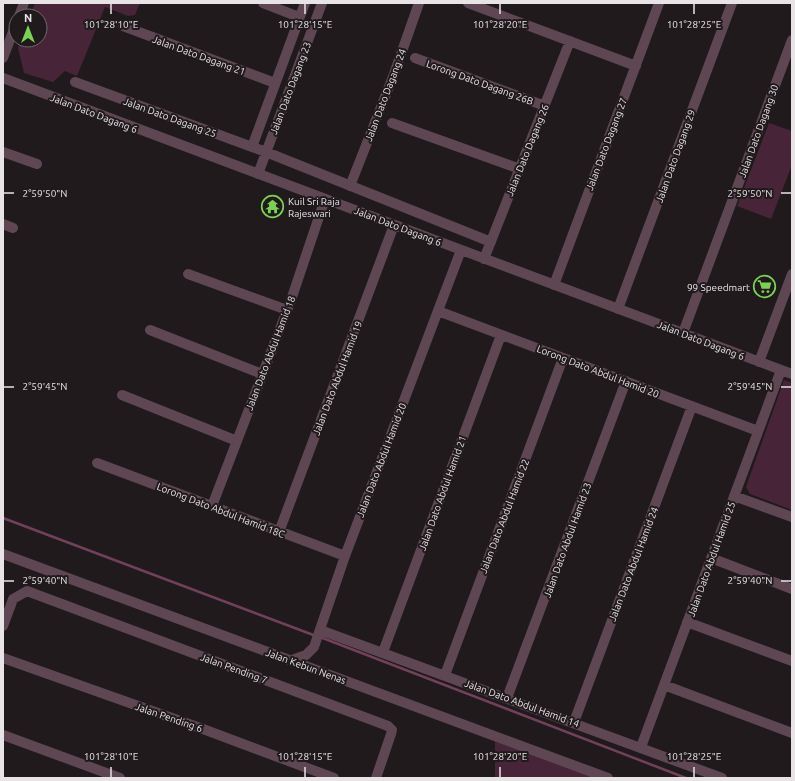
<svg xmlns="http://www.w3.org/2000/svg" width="795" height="781" font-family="Ubuntu,sans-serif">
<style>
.green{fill:#482438}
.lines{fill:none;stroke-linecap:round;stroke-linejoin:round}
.stream{stroke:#72405b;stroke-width:2.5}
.minor{stroke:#5e4752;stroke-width:10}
.ticks{fill:none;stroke:#e8e3e5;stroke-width:1.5}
.labels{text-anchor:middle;stroke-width:4;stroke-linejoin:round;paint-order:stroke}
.street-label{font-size:10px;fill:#e8e3e5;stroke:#201a1d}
.poi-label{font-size:10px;fill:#e8e3e5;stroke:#201a1d;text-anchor:start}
.ticks-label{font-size:10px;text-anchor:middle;fill:#e8e3e5;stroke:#201a1d;stroke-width:4;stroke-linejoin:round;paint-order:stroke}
</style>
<rect width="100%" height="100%" fill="#201a1d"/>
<path class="green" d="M 35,3 L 140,3 L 135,15 L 128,16 L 105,7 L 77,76 L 65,71 L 53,82 L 24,73 L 18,48 L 21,40 L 40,40 L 40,16 L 30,16 Z
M 769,123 L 792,131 L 792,165 L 771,219 L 737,206 Z
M 784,380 L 792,383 L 792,510 L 750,494 L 746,487 Z
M 495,736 L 604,778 L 495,778 Z"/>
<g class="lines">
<path class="stream" d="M 3,518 L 316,636
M 320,637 L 686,778"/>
<path class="minor" d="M 263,3 L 299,17
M 468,3 L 636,66
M 19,16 L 24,3
M 123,26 L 275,83
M 3,58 L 16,24
M 415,58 L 545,106
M 3,78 L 792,374
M 75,82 L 266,152 L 491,242
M 392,123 L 520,169
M 252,147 L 305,3
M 3,152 L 37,164
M 258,174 L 322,3
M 350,186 L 394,74 L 419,3
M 3,224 L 13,228
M 484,259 L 570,41
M 188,274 L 287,310
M 554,285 L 659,3
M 618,309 L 732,3
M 438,311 L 758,431
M 150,330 L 262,374
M 683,333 L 792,40
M 759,362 L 792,274
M 122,395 L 237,441
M 97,463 L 345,556
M 734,496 L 792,517
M 212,506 L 291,300 L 325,199
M 279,532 L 394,225
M 3,554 L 608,778
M 711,558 L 792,589
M 687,622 L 792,661
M 3,626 L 13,599 L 27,591 L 388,726 L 392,730 L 391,734 L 376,778
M 320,630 L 722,778
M 383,652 L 501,335
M 3,658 L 203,729 L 334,778
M 292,660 L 306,655 L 314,647 L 345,556 L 461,250
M 445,675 L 563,358
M 664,685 L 792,733
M 507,698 L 626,381
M 574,722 L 692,406
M 3,735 L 120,778
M 641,747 L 781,370"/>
</g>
<path class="ticks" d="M 111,4 L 111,14M 305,4 L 305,14M 500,4 L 500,14M 694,4 L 694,14M 4,193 L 14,193M 781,193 L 791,193M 4,387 L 14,387M 781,387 L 791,387M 4,581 L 14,581M 781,581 L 791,581M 111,767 L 111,777M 305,767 L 305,777M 500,767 L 500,777M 694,767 L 694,777"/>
<defs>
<symbol id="temple-ring" viewBox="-11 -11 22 22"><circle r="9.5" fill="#201a1d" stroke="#7bd156" stroke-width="1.5"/><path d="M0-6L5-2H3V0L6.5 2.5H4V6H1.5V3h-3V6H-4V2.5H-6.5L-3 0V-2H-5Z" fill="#7bd156"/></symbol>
<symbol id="supermarket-ring" viewBox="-11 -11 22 22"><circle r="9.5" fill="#201a1d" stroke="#7bd156" stroke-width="1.5"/><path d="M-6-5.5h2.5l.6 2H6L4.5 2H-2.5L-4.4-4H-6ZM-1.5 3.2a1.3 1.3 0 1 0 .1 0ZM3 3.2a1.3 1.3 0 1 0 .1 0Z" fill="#7bd156"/></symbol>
</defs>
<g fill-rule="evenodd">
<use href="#temple-ring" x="260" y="194" width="25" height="25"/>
<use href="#supermarket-ring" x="752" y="274" width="25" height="25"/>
</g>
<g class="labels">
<g class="street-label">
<text transform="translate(199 55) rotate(20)" y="4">Jalan Dato Dagang 21</text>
<text transform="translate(480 82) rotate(20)" y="4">Lorong Dato Dagang 26B</text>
<text transform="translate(290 88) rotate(-69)" y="4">Jalan Dato Dagang 23</text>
<text transform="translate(385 95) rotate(-69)" y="4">Jalan Dato Dagang 24</text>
<text transform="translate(94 113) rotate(21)" y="4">Jalan Dato Dagang 6</text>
<text transform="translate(170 117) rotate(20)" y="4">Jalan Dato Dagang 25</text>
<text transform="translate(758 131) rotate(-70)" y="4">Jalan Dato Dagang 30</text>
<text transform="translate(606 144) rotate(-69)" y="4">Jalan Dato Dagang 27</text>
<text transform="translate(527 150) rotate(-68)" y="4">Jalan Dato Dagang 26</text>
<text transform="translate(675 156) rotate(-70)" y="4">Jalan Dato Dagang 29</text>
<text transform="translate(398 226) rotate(21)" y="4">Jalan Dato Dagang 6</text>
<text transform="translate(701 340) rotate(21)" y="4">Jalan Dato Dagang 6</text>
<text transform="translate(270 353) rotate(-69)" y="4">Jalan Dato Abdul Hamid 18</text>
<text transform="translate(598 371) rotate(21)" y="4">Lorong Dato Abdul Hamid 20</text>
<text transform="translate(337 378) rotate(-69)" y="4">Jalan Dato Abdul Hamid 19</text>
<text transform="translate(381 460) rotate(-69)" y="4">Jalan Dato Abdul Hamid 20</text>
<text transform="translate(442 493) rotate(-70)" y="4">Jalan Dato Abdul Hamid 21</text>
<text transform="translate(221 510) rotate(21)" y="4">Lorong Dato Abdul Hamid 18C</text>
<text transform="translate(504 516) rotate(-69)" y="4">Jalan Dato Abdul Hamid 22</text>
<text transform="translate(567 540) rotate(-70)" y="4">Jalan Dato Abdul Hamid 23</text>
<text transform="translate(711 559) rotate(-70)" y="4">Jalan Dato Abdul Hamid 25</text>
<text transform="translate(633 564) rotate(-69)" y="4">Jalan Dato Abdul Hamid 24</text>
<text transform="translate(306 666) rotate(20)" y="4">Jalan Kebun Nenas</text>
<text transform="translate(234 668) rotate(20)" y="4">Jalan Pending 7</text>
<text transform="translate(522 703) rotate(20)" y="4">Jalan Dato Abdul Hamid 14</text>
<text transform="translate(169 717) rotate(19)" y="4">Jalan Pending 6</text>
</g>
<g class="poi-label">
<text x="288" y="205">Kuil Sri Raja<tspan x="288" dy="12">Rajeswari</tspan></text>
<text x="750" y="291" text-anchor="end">99 Speedmart</text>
</g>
</g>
<g class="ticks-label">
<text x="111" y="28">101°28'10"E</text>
<text x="305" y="28">101°28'15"E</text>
<text x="500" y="28">101°28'20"E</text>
<text x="694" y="28">101°28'25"E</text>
<text x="45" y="197">2°59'50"N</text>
<text x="750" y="197">2°59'50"N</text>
<text x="45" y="390">2°59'45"N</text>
<text x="750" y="390">2°59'45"N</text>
<text x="45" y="584">2°59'40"N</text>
<text x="750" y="584">2°59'40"N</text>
<text x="111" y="760">101°28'10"E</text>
<text x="305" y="760">101°28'15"E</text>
<text x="500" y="760">101°28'20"E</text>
<text x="694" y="760">101°28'25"E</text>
</g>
<rect width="795" height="781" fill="none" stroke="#e8e3e5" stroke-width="8"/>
<g transform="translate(28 28)"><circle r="19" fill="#201a1d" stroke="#706a6d"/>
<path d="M0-3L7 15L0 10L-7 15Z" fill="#7bd156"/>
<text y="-6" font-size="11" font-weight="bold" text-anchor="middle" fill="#e8e3e5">N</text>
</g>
</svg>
